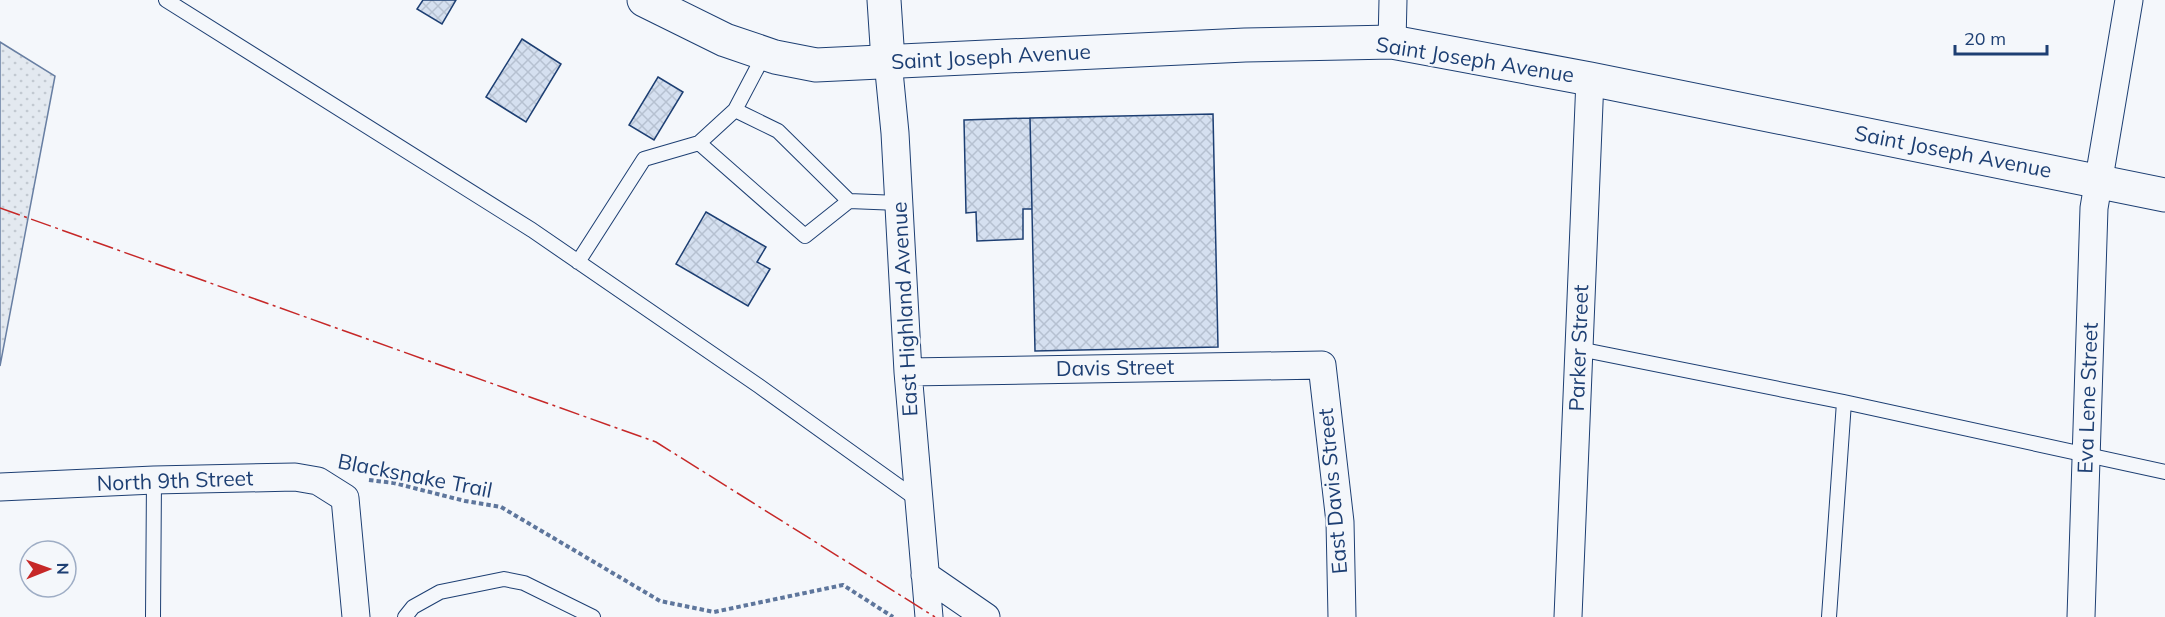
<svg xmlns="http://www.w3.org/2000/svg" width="2165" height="617" font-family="Mulish,sans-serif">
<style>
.grass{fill:url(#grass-dots);stroke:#687fa3;stroke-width:1.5}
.building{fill:url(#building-cross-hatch);stroke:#1d3f73;stroke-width:1.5}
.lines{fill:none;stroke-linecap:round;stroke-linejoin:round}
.lane-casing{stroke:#1d3f73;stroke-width:16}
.street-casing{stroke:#1d3f73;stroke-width:29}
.secondary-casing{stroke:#1d3f73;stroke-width:35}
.primary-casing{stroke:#1d3f73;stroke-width:35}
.path{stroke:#5e769c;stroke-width:4;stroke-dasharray:4.5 3;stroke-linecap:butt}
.lane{stroke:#f4f7fb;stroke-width:14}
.street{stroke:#f4f7fb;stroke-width:27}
.secondary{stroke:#f4f7fb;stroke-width:33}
.primary{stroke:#f4f7fb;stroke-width:33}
.power{stroke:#c62828;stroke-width:1.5;stroke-dasharray:21 4.5 3 4.5;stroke-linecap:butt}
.labels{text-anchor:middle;stroke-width:4.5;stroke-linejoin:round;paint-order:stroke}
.street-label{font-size:21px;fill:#1d3f73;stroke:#f4f7fb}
</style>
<defs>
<pattern id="grass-dots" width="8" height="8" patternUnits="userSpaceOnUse" patternTransform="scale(1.5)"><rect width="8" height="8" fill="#e3e9f0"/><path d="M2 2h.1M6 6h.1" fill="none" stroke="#c2c9d1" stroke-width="1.8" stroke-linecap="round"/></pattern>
<pattern id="building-cross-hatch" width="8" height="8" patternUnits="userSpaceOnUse" patternTransform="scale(1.5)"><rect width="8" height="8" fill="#d5e0f0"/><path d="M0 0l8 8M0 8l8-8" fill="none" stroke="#b6c1d1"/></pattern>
</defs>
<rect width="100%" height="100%" fill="#f4f7fb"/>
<path class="grass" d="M 0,42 L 55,76 L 0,366 Z"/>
<path class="building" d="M 423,0 L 456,0 L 442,24 L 417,9 Z
M 522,39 L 561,64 L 526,122 L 486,97 Z
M 658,77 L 683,92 L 654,140 L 629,125 Z
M 1213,114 L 1218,347 L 1035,351 L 1030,118 Z
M 1030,118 L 1032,209 L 1023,209 L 1023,239 L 977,241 L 976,212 L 966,213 L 964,120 Z
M 706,212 L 766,247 L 757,262 L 770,269 L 748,306 L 676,264 Z"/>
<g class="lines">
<defs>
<path id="lane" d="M 166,0 L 532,230 L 759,386 L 918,500
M 735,110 L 778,131 L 849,201
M 699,143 L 805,236 L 849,201 L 899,203
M 578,262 L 644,159 L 699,143 L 735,110 L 765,53
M 1579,349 L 1844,402 L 2165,472
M 153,617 L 154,480
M 405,617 L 413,607 L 440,592 L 504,579 L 524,583 L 593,617
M 1829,617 L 1844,402"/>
<path id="street" d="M 1392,42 L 1393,0
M 888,61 L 895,133 L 908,372 L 929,617
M 908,372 L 1322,365 L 1340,522 L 1342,617
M 0,487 L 154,480 L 295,477 L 318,481 L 345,498 L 356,617
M 925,575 L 986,617
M 1568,617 L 1590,79
M 2081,617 L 2094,208 L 2129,0"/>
<path id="secondary" d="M 884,0 L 888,61"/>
<path id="primary" d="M 644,0 L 725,40 L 775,57 L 816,65 L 1245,45 L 1392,42 L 1590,79 L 2165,195"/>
</defs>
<use href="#lane" class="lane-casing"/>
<use href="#street" class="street-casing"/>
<use href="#secondary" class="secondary-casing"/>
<use href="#primary" class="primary-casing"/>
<path class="path" d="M 369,480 L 394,483 L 465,501 L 501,507 L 660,601 L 714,612 L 843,585 L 893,617"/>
<use href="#lane" class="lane"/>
<use href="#street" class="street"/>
<use href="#secondary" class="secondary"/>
<use href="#primary" class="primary"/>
<path class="power" d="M 0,208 L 656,442 L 935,617"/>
</g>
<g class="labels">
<g class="street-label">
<text transform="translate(991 57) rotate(-3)" y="7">Saint Joseph Avenue</text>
<text transform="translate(1475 60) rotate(9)" y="7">Saint Joseph Avenue</text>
<text transform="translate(1953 152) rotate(11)" y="7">Saint Joseph Avenue</text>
<text transform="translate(905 309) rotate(-93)" y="7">East Highland Avenue</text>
<text transform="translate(1579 348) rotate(-88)" y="7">Parker Street</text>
<text transform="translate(1115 368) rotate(-1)" y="7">Davis Street</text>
<text transform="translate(2088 398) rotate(-88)" y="7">Eva Lene Street</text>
<text transform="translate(415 476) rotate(11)" y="7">Blacksnake Trail</text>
<text transform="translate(175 481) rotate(-2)" y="7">North 9th Street</text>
<text transform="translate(1333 491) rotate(-95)" y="7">East Davis Street</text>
</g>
</g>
<g transform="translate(48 569) rotate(89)"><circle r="28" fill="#f4f7fb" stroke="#9eadc5" stroke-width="1.5"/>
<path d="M0-4.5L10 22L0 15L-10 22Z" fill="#c62828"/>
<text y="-9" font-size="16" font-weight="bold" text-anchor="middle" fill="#1d3f73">N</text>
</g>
<path d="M1955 45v9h92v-9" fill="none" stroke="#1d3f73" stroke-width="3"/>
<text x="1964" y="45" font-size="18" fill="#1d3f73" stroke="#f4f7fb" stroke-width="4.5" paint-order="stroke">20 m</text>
</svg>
